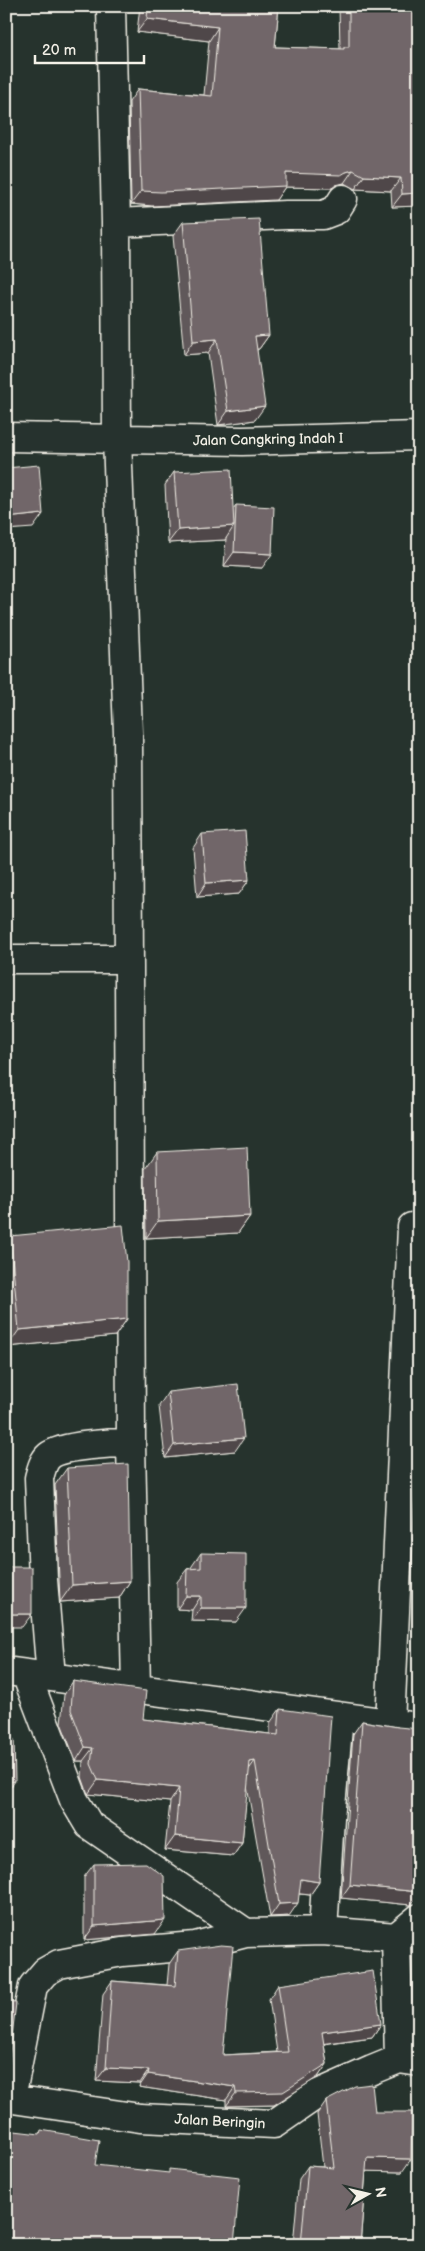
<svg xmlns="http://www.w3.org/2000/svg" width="425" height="2251" font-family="'Balsamiq Sans',sans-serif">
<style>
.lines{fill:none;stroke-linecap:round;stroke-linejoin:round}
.minor-casing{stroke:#f4f1e8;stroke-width:31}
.minor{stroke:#26332d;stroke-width:28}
.wall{fill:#61585a;stroke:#f4f1e8}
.shaded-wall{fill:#4f474a;stroke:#f4f1e8}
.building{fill:#716669;stroke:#f4f1e8}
.labels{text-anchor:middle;stroke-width:4;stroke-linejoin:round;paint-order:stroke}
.street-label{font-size:14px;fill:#f4f1e8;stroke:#26332d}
</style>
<rect width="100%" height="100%" fill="#26332d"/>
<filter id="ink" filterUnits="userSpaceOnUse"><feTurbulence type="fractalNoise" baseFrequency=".02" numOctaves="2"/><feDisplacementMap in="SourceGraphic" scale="10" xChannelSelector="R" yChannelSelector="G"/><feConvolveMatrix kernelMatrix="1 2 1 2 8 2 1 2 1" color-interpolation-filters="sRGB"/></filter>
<g filter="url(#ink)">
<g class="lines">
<defs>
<path id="minor" d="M 111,6 L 116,223 L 117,438 L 128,733 L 131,1443 L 136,1689
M 116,223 L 286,215 L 323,215 L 336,210 L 343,199
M 6,437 L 242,441 L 419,436
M 6,959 L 129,959
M 6,1671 L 419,1727
M 26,1674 L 74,1800 L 89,1825 L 246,1933 L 323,1931 L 396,1937 L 399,2059
M 51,1677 L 43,1580 L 39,1478 C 41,1471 43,1461 49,1456 C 62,1445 113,1443 131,1443
M 390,1725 L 412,1227
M 323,1931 L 330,1818 L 339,1717
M 396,1937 L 419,1918
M 6,2098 L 140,2118 L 274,2124 L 316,2095 L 372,2070 L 399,2059 L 419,2062
M 11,2098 L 33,1986 L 45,1972 L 59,1964 L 122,1952 L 195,1946 L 246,1933"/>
</defs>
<use href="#minor" class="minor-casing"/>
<use href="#minor" class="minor"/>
</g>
<path class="wall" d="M 140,6 L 279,6 L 275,47 L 340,49 L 339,6 L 419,6 L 419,206 L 392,207 L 391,191 L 355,189 L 344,183 L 336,185 L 332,188 L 285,187 L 276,200 L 152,206 L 131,204 L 129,102 L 138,89 L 204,95 L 209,41 L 137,32 Z
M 183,222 L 269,335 L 259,349 L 257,349 L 255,420 L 218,425 L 208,353 L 184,355 L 173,236 Z
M 174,472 L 233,509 L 236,505 L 262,568 L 224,566 L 226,538 L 225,540 L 168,543 L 165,485 Z
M 202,834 L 249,880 L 239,894 L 197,897 L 193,848 Z
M 157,1152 L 250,1216 L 238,1233 L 146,1238 L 145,1169 Z
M 10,1236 L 127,1319 L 115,1336 L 7,1347 L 6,1338 L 6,1241 Z
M 168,1392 L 235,1451 L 165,1458 L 159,1406 Z
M 67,1468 L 130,1581 L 119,1598 L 60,1602 L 55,1485 Z
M 201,1553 L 236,1622 L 191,1621 L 192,1610 L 177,1609 L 177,1582 L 187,1569 L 191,1568 L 192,1566 Z
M 73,1681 L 143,1719 L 270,1734 L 270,1723 L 280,1709 L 319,1882 L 310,1895 L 299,1894 L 289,1916 L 270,1917 L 247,1786 L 242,1843 L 233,1856 L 165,1850 L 170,1802 L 88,1794 L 82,1777 L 83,1761 L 76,1761 L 61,1723 L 64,1695 Z
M 362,1721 L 398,1727 L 411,1905 L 341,1898 L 353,1734 Z
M 94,1864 L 155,1934 L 84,1940 L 84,1877 Z
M 178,1951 L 223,2055 L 277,2052 L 269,1999 L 278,1985 L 381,2024 L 372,2037 L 324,2044 L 327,2064 L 318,2077 L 274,2105 L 226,2106 L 226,2100 L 139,2087 L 140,2083 L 96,2081 L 103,1994 L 112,1981 L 167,1985 L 169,1964 Z
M 326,2101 L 375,2112 L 402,2172 L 366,2171 L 360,2245 L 293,2245 L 299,2179 L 308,2166 L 323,2167 L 317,2114 Z"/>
<path class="shaded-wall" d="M 147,19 L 218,27 L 209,41 L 137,32 Z
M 353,170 L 344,183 L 336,185 L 332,188 L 285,187 L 276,200 L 152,206 L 131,204 L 141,191 L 286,173 L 346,172 Z
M 364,176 L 401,178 L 391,191 L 355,189 Z
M 419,193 L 419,206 L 392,207 L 402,194 Z
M 269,335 L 259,349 L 245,350 L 255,336 Z
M 217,339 L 208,353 L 184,355 L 193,341 Z
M 265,406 L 255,420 L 218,425 L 228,411 Z
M 43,514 L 33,528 L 6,530 L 6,518 Z
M 234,526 L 225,540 L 168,543 L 178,530 Z
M 234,552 L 272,554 L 262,568 L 224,566 Z
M 249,880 L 239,894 L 197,897 L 206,883 Z
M 250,1216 L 238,1233 L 146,1238 L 158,1221 Z
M 127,1319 L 115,1336 L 7,1347 L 19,1330 Z
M 244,1438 L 235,1451 L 165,1458 L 174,1445 Z
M 130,1581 L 119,1598 L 60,1602 L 72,1585 Z
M 186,1596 L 201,1596 L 192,1610 L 177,1609 Z
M 201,1608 L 246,1608 L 236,1622 L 191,1621 Z
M 6,1614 L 32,1614 L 22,1627 L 6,1627 Z
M 85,1747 L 93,1748 L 83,1761 L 76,1761 Z
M 255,1761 L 245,1775 L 250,1762 Z
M 98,1780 L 179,1788 L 170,1802 L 88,1794 Z
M 15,1781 L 6,1794 L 6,1782 Z
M 175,1836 L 242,1843 L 233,1856 L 165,1850 Z
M 301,1879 L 319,1882 L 310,1895 L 292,1893 Z
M 350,1885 L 419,1892 L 419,1894 L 411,1905 L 341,1898 Z
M 298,1903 L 289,1916 L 270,1917 L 279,1904 Z
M 165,1920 L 155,1934 L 84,1940 L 94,1926 Z
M 381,2024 L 372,2037 L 313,2045 L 322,2032 Z
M 327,2064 L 318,2077 L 274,2105 L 226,2106 L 236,2093 Z
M 106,2068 L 149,2070 L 140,2083 L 96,2081 Z
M 148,2074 L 235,2087 L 226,2100 L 139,2087 Z
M 367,2158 L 411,2159 L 402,2172 L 358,2171 Z"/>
<path class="building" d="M 148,6 L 279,6 L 275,47 L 344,49 L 344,47 L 349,47 L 349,6 L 419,6 L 419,193 L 402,194 L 401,178 L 364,176 L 353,170 L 346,172 L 341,175 L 286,173 L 286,186 L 161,192 L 141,191 L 138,89 L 212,96 L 218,27 L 147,19 Z
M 259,219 L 269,335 L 255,336 L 265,406 L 228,411 L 217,339 L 193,341 L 183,222 Z
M 39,465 L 43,514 L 6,518 L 6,468 Z
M 231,469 L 234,526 L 178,530 L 174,472 Z
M 236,505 L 274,507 L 272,554 L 234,552 Z
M 245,831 L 249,880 L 206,883 L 202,834 Z
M 247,1147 L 250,1216 L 158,1221 L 157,1152 Z
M 123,1225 L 127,1262 L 127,1319 L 19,1330 L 10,1236 Z
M 238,1384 L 244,1438 L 174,1445 L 168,1392 Z
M 128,1464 L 130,1581 L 72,1585 L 67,1468 Z
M 201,1553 L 246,1554 L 246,1608 L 201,1608 L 201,1596 L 186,1596 L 187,1569 L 201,1568 Z
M 6,1567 L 32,1567 L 32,1614 L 6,1614 Z
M 73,1681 L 146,1691 L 143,1719 L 278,1735 L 280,1709 L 331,1716 L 319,1882 L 301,1879 L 298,1903 L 279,1904 L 255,1761 L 250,1762 L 242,1843 L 175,1836 L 179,1788 L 98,1780 L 91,1764 L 93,1748 L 85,1747 L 71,1710 Z
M 362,1721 L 398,1727 L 419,1729 L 419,1892 L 350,1885 Z
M 14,1739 L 15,1781 L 6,1782 L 6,1740 Z
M 146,1863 L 164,1876 L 165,1920 L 94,1926 L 94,1864 Z
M 221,1945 L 233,1946 L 223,2055 L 288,2052 L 278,1985 L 373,1971 L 381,2024 L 322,2032 L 327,2064 L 283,2092 L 236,2093 L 235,2087 L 148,2074 L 149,2070 L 106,2068 L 112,1981 L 175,1986 L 178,1951 Z
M 6,2002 L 16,2003 L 8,2069 L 6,2069 Z
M 372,2084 L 375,2112 L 412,2112 L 411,2159 L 367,2158 L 360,2245 L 301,2245 L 308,2166 L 334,2168 L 326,2101 L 355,2086 Z
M 6,2130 L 40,2134 L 41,2130 L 99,2140 L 95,2165 L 169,2173 L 169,2169 L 240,2177 L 234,2245 L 6,2245 Z"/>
</g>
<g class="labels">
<g class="street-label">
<text transform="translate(268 439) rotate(-1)" y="5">Jalan Cangkring Indah I</text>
<text transform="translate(220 2121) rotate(3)" y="5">Jalan Beringin</text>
</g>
</g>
<rect width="425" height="2251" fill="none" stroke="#26332d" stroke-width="25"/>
<rect x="12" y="12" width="400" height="2226" fill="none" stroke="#f4f1e8" stroke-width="2" filter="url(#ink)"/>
<g transform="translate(368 2194) rotate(82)" stroke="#26332d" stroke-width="4" paint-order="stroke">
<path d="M0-4L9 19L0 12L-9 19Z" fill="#f4f1e8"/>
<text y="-8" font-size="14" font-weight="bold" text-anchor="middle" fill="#f4f1e8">N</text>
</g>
<path d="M35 55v8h109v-8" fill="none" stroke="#f4f1e8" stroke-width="2.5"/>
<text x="42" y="55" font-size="15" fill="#f4f1e8" stroke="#26332d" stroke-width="4" paint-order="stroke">20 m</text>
</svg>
